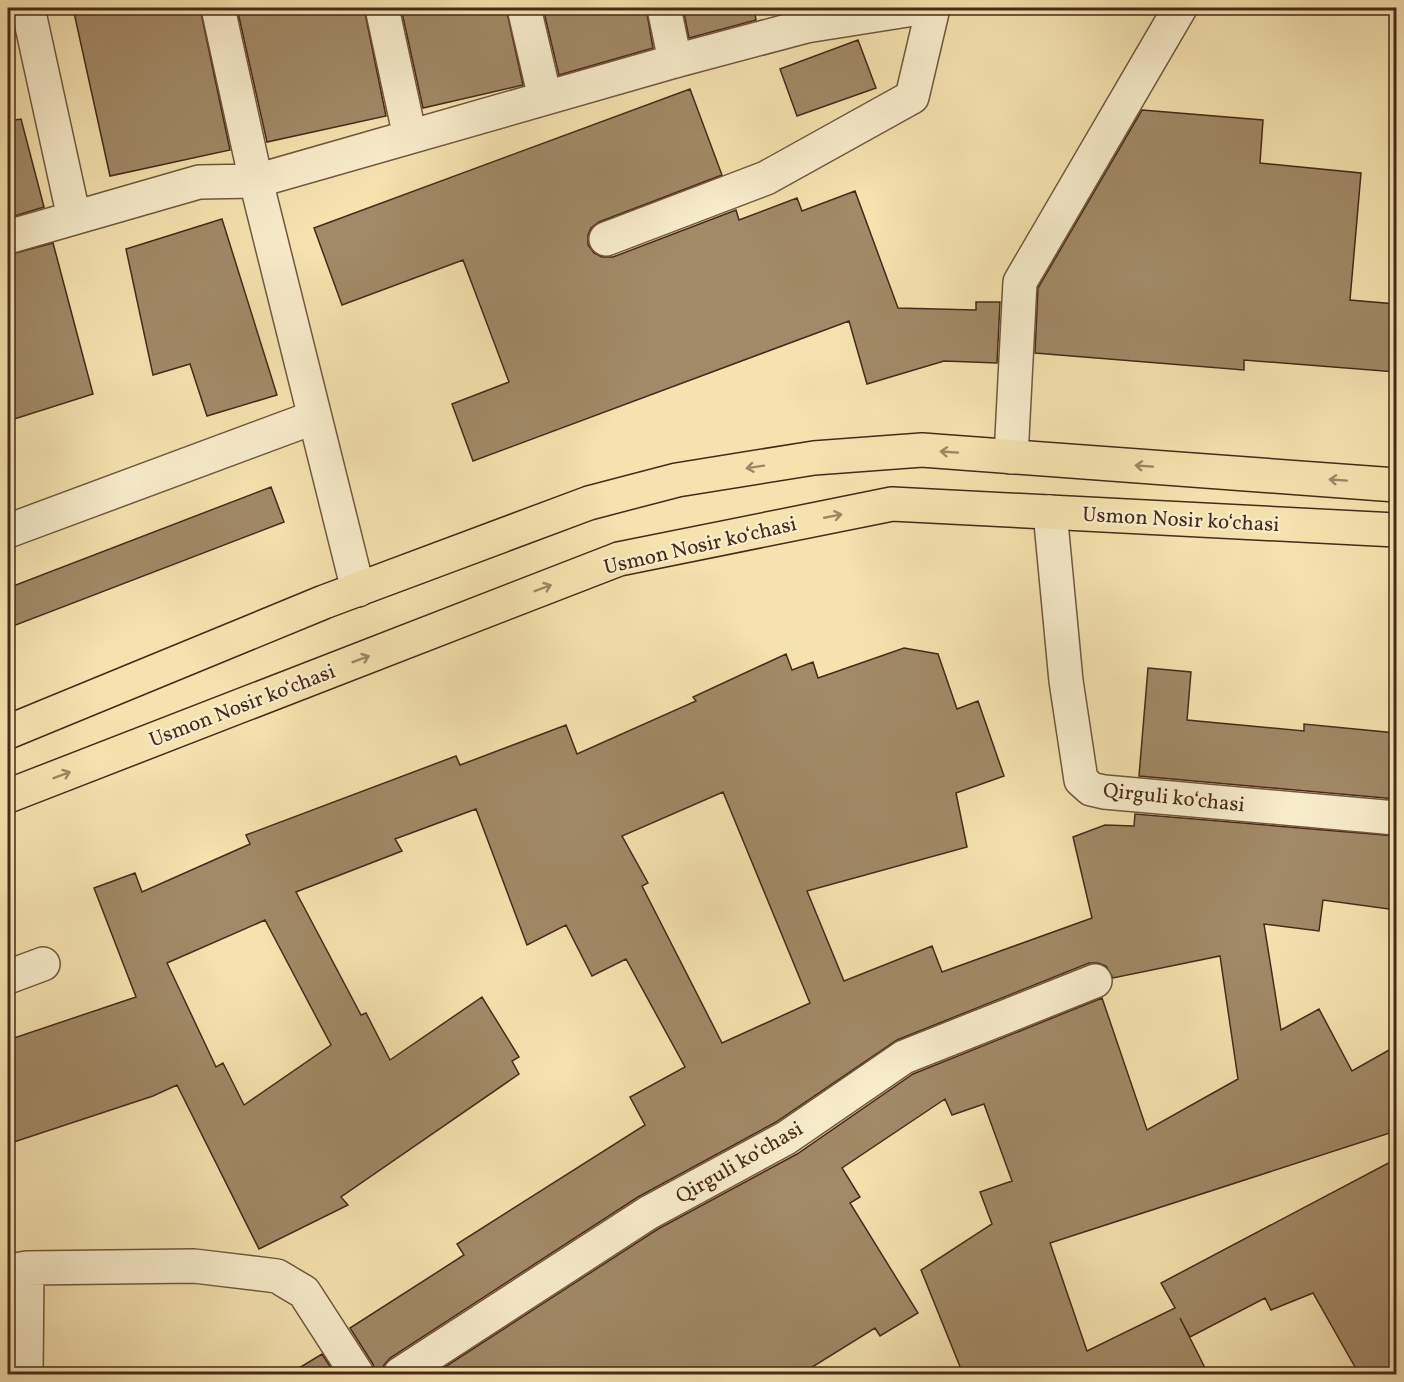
<svg xmlns="http://www.w3.org/2000/svg" width="1404" height="1382" font-family="Vollkorn,serif">
<style>
.building{fill:#a28967;stroke:#48291a;stroke-width:1.5;fill-rule:evenodd}
.lines{fill:none;stroke-linecap:round;stroke-linejoin:round}
.minor-casing{stroke:#73573f;stroke-width:36}
.major-casing{stroke:#48291a;stroke-width:36}
.minor{stroke:#f8eccb;stroke-width:33}
.major{stroke:#f5e2af;stroke-width:33}
.oneway{stroke:#9e8664}
.labels{text-anchor:middle;stroke-width:4.5;stroke-linejoin:round;paint-order:stroke}
.street-label{font-size:21px;fill:#48291a;stroke:#f8eccb}
</style>
<rect width="100%" height="100%" fill="#f5e2af"/>
<filter id="stains"><feTurbulence type="fractalNoise" baseFrequency=".00333" numOctaves="4"/><feColorMatrix values="0 0 0 0 .2 0 0 0 0 .09 0 0 0 0 .02 0 0 0 .5 -.17"/></filter>
<radialGradient id="worn" r=".72"><stop offset=".6" stop-color="#630" stop-opacity="0"/><stop offset="1" stop-color="#630" stop-opacity=".3"/></radialGradient>
<path class="building" d="M 73,8 L 200,8 L 230,150 L 110,176 Z
M 237,8 L 364,8 L 386,116 L 267,142 Z
M 401,8 L 506,8 L 523,85 L 423,108 Z
M 543,8 L 646,8 L 653,48 L 559,75 Z
M 683,8 L 754,8 L 756,20 L 689,38 Z
M 858,40 L 876,88 L 797,116 L 780,69 Z
M 690,89 L 722,175 L 599,222 L 591,228 L 588,235 L 588,245 L 594,253 L 602,257 L 613,257 L 736,210 L 739,220 L 797,198 L 802,211 L 855,191 L 898,308 L 976,310 L 976,302 L 1000,302 L 997,363 L 944,361 L 867,384 L 849,321 L 473,461 L 452,404 L 509,382 L 463,260 L 342,305 L 314,228 Z
M 1142,110 L 1263,120 L 1260,163 L 1361,173 L 1350,300 L 1396,304 L 1396,372 L 1244,360 L 1244,370 L 1035,353 L 1038,288 Z
M 21,119 L 44,207 L 8,218 L 8,121 Z
M 222,219 L 277,395 L 207,416 L 190,364 L 153,375 L 126,249 Z
M 53,243 L 93,394 L 8,421 L 8,255 Z
M 271,487 L 284,522 L 8,628 L 8,588 Z
M 904,648 L 938,654 L 957,709 L 978,701 L 1004,776 L 956,793 L 967,847 L 807,891 L 844,981 L 932,946 L 942,972 L 1092,918 L 1073,837 L 1105,825 L 1134,826 L 1135,814 L 1396,836 L 1396,910 L 1323,900 L 1319,931 L 1264,924 L 1281,1030 L 1319,1009 L 1352,1071 L 1396,1046 L 1396,1131 L 1050,1243 L 1087,1351 L 1175,1308 L 1161,1283 L 1396,1159 L 1396,1374 L 1359,1374 L 1313,1293 L 1271,1310 L 1265,1298 L 1190,1337 L 1180,1318 L 1208,1374 L 963,1374 L 921,1270 L 992,1224 L 980,1192 L 1012,1181 L 984,1104 L 952,1115 L 945,1099 L 842,1168 L 860,1197 L 850,1203 L 918,1313 L 880,1336 L 875,1328 L 801,1374 L 434,1374 L 658,1229 L 797,1154 L 913,1074 L 1102,998 L 1147,1130 L 1238,1079 L 1220,956 L 1113,978 L 1106,966 L 1098,963 L 1089,963 L 897,1040 L 776,1122 L 638,1197 L 390,1358 L 384,1365 L 381,1374 L 375,1374 L 373,1364 L 350,1328 L 464,1255 L 457,1244 L 645,1125 L 630,1097 L 685,1067 L 626,959 L 592,976 L 566,925 L 527,945 L 476,809 L 395,839 L 402,851 L 296,892 L 361,1015 L 366,1013 L 390,1060 L 482,997 L 519,1057 L 512,1061 L 519,1074 L 341,1197 L 348,1205 L 259,1249 L 177,1085 L 153,1096 L 8,1144 L 8,1040 L 136,997 L 94,888 L 135,873 L 142,892 L 250,844 L 246,835 L 456,756 L 460,765 L 566,725 L 577,754 L 696,701 L 693,697 L 786,654 L 792,670 L 813,662 L 818,678 ZM 723,792 L 810,1003 L 722,1043 L 642,886 L 648,883 L 622,836 ZM 265,920 L 331,1045 L 244,1105 L 223,1063 L 216,1067 L 167,963 Z
M 1148,668 L 1191,672 L 1187,720 L 1304,731 L 1304,724 L 1396,733 L 1396,799 L 1139,776 Z
M 322,1354 L 335,1374 L 289,1374 Z"/>
<g class="lines">
<defs>
<path id="minor" d="M 28,8 L 74,218
M 382,8 L 410,137
M 524,8 L 545,98
M 664,8 L 675,61
M 8,237 L 199,182 L 256,181 L 218,8
M 606,239 L 766,178 L 912,97 L 933,8
M 1011,457 L 1020,282 L 1180,8
M 1050,512 L 1066,681 L 1081,780 L 1091,789 L 1104,792 L 1396,818
M 8,531 L 315,417
M 358,590 L 256,181 L 675,61 L 806,26 L 920,8
M 8,977 L 43,964
M 8,1271 L 27,1268 L 194,1266 L 277,1276 L 304,1292 L 357,1374
M 26,1374 L 27,1268
M 400,1374 L 648,1213 L 786,1138 L 904,1057 L 1095,981"/>
<path id="major" d="M 8,732 L 324,602 L 589,503 L 677,480 L 814,458 L 922,450 L 1396,485
M 8,796 L 619,559 L 892,504 L 1396,530"/>
</defs>
<use href="#minor" class="minor-casing"/>
<use href="#major" class="major-casing"/>
<use href="#minor" class="minor"/>
<use href="#major" class="major"/>
</g>
<defs><path id="oneway-shaft" d="M-6 0H5M1.5-3L5.5 0L1.5 3" fill="none" stroke-width="1.6" stroke-linecap="round" stroke-linejoin="round" transform="scale(1.5)"/></defs>
<g class="oneway">
<use href="#oneway-shaft" transform="translate(949 452) rotate(-176)"/>
<use href="#oneway-shaft" transform="translate(1144 466) rotate(-176)"/>
<use href="#oneway-shaft" transform="translate(755 467) rotate(171)"/>
<use href="#oneway-shaft" transform="translate(1338 480) rotate(-176)"/>
<use href="#oneway-shaft" transform="translate(833 516) rotate(-11)"/>
<use href="#oneway-shaft" transform="translate(543 588) rotate(-21)"/>
<use href="#oneway-shaft" transform="translate(361 659) rotate(-21)"/>
<use href="#oneway-shaft" transform="translate(62 775) rotate(-21)"/>
</g>
<g class="labels">
<g class="street-label">
<text transform="translate(1181 519) rotate(3)" y="7">Usmon Nosir ko‘chasi</text>
<text transform="translate(700 545) rotate(-13)" y="7">Usmon Nosir ko‘chasi</text>
<text transform="translate(242 705) rotate(-21)" y="7">Usmon Nosir ko‘chasi</text>
<text transform="translate(1174 797) rotate(6)" y="7">Qirguli koʻchasi</text>
<text transform="translate(739 1162) rotate(-30)" y="7">Qirguli koʻchasi</text>
</g>
</g>
<rect width="1404" height="1382" fill="none" stroke="#f5e2af" stroke-width="30"/>
<rect x="9" y="9" width="1386" height="1364" fill="none" stroke="#48291a" stroke-width="3"/>
<rect x="15" y="15" width="1374" height="1352" fill="none" stroke="#48291a" stroke-width="1.5"/>
<rect width="100%" height="100%" filter="url(#stains)"/>
<rect width="100%" height="100%" fill="url(#worn)"/>
</svg>
